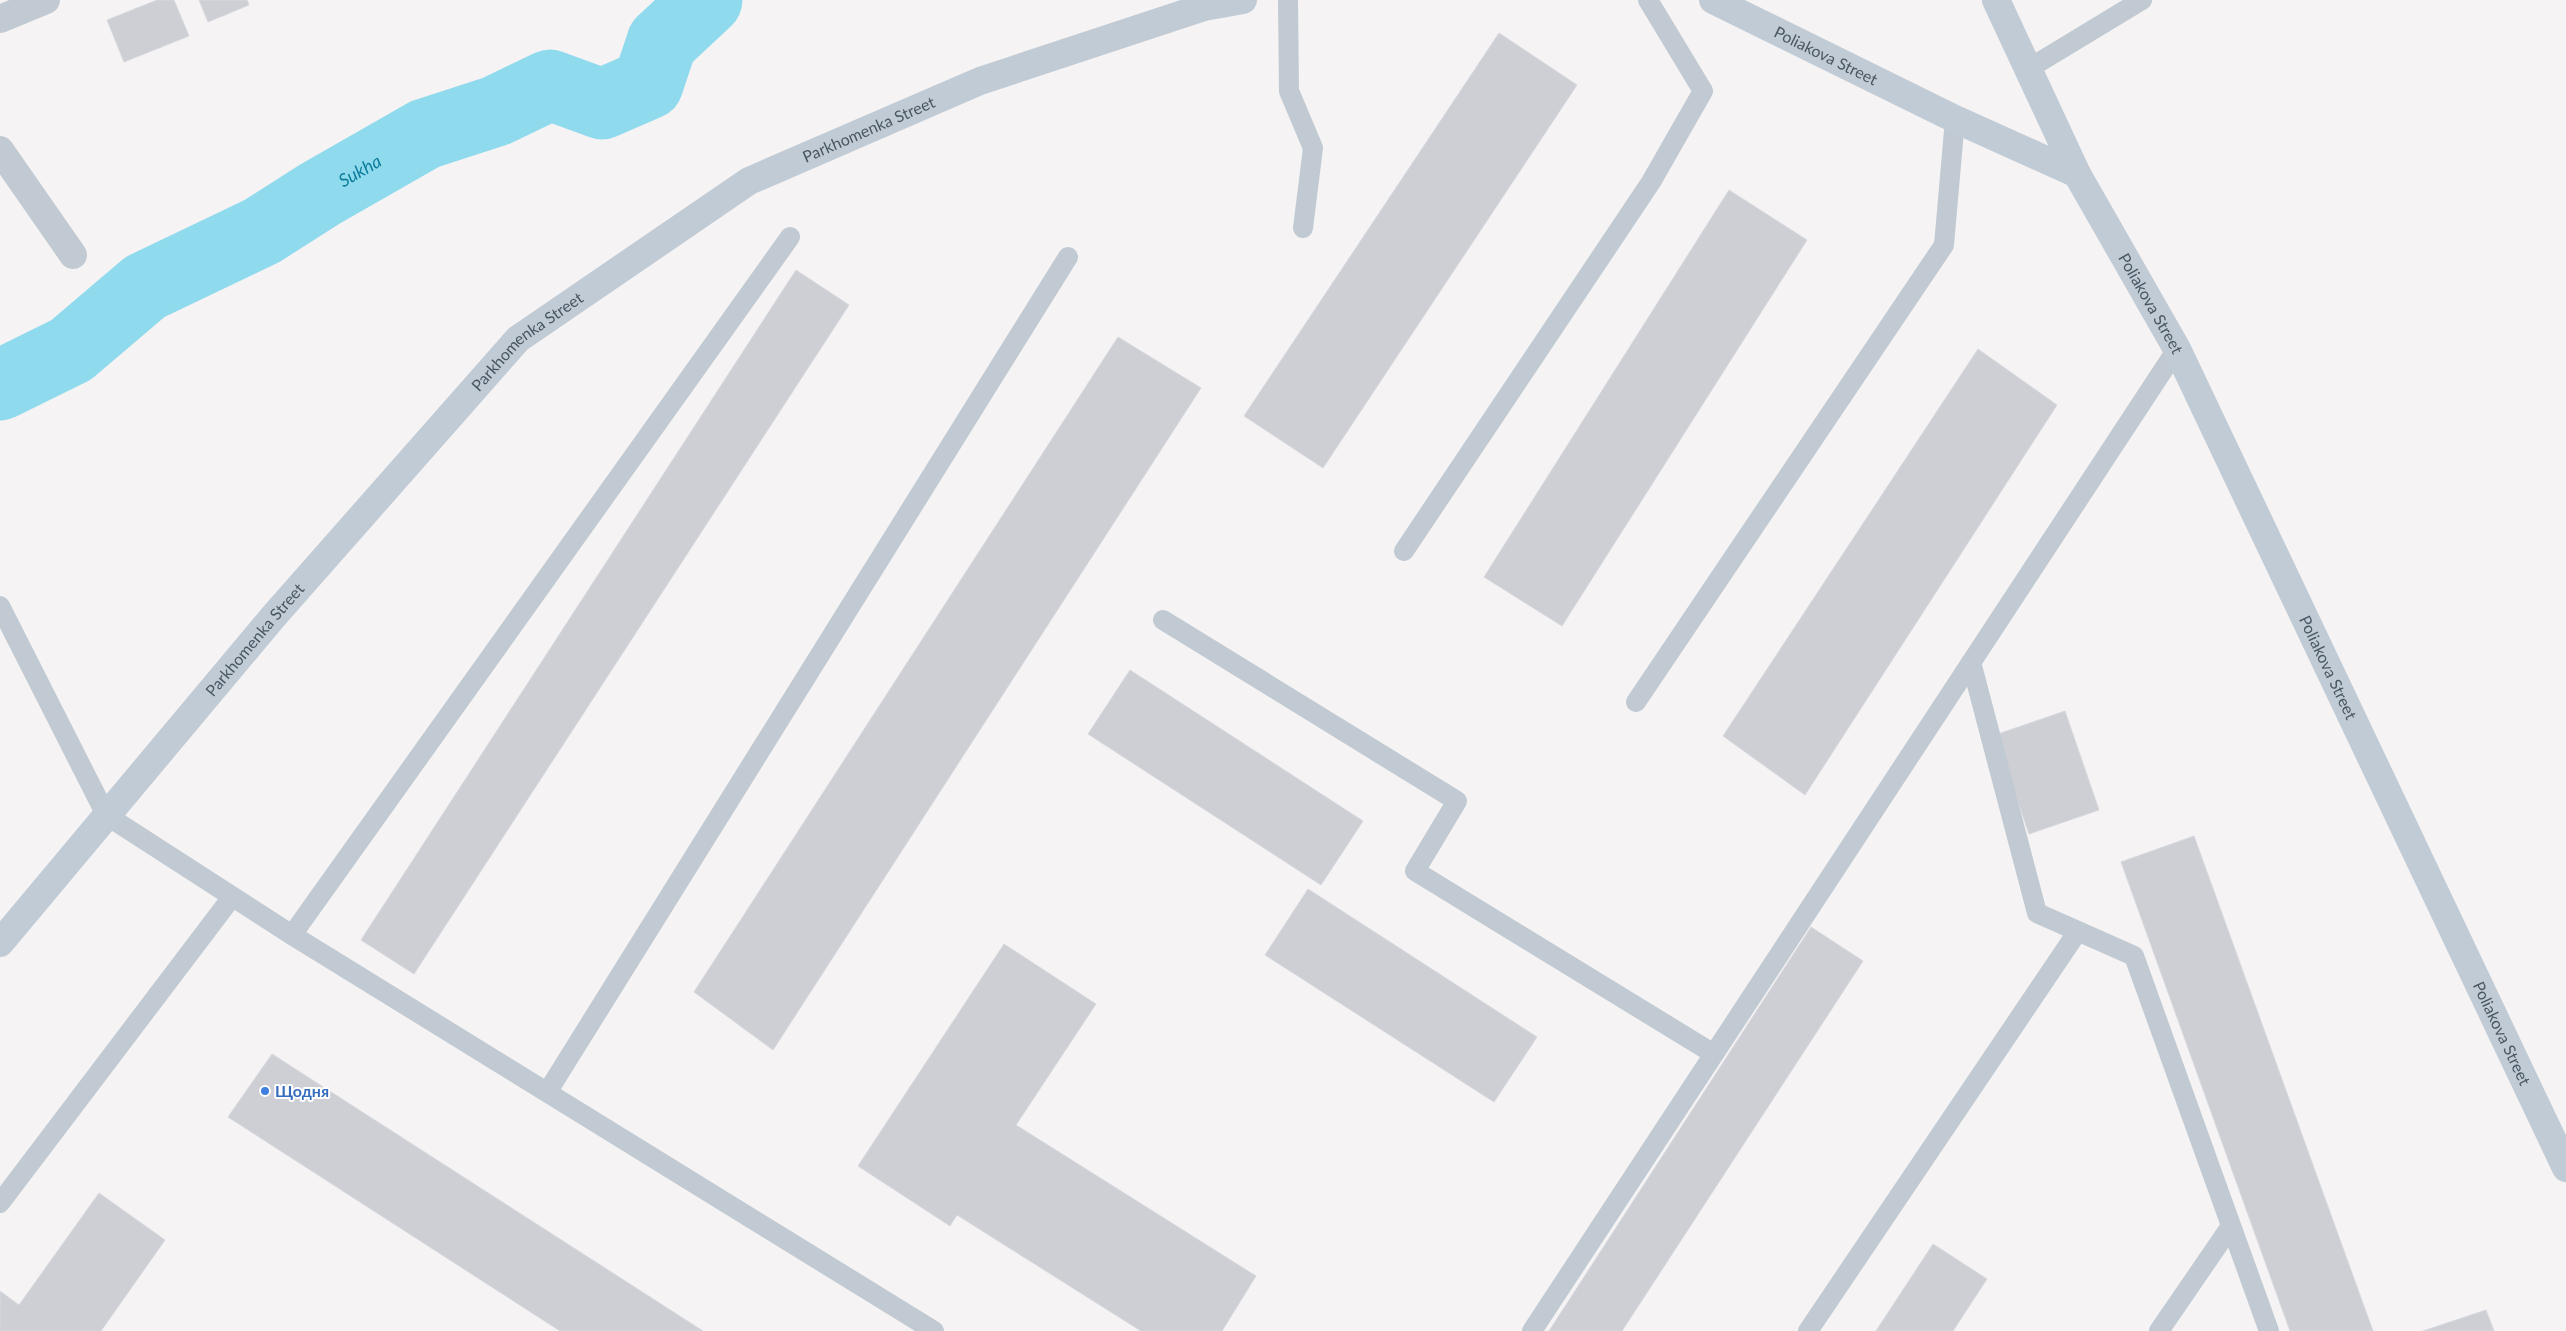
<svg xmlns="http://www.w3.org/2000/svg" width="2566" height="1331" font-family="Lato,sans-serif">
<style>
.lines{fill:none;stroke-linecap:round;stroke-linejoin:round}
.river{stroke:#90daee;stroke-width:71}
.building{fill:#cdcfd5;stroke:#d7d9de}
.lane{stroke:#c1cad2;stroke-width:20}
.street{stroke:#c1cad2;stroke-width:28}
.secondary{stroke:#c1cbd6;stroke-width:28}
.shop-dot{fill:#3f7fe0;stroke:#fff;stroke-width:2}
.labels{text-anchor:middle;stroke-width:4;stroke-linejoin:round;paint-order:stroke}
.street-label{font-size:16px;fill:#4a5661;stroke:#fff}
.shop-label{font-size:16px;font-weight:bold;fill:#366cbe;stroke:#fff;text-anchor:start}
.water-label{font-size:18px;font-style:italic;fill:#0c7c9b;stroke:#fff}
</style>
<rect width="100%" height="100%" fill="#f5f3f3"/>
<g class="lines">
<path class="river" id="s1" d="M 0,385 L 71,350 L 145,287 L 262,231 L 320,194 L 425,134 L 496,111 L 550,85 L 602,104 L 648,84 L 662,42 L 707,0"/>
</g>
<path class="building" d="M 157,0 L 174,0 L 189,36 L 124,62 L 107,20 Z
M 199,0 L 247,0 L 249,5 L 208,22 Z
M 1499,33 L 1577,85 L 1323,468 L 1244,416 Z
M 1729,190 L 1807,240 L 1562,626 L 1484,577 Z
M 796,270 L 849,305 L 414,974 L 361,940 Z
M 1118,337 L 1201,388 L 773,1050 L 694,992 Z
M 1978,349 L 2057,405 L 1805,795 L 1723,736 Z
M 1130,670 L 1363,821 L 1321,885 L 1088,734 Z
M 2065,711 L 2099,810 L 2029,834 L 1995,735 Z
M 2194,836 L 2373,1331 L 2290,1331 L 2121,862 Z
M 1308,889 L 1537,1037 L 1494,1102 L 1265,955 Z
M 1811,927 L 1863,961 L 1622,1331 L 1549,1331 Z
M 1004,944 L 1096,1004 L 1016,1125 L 1256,1276 L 1222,1331 L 1141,1331 L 957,1215 L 950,1226 L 858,1166 Z
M 272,1054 L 703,1331 L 560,1331 L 228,1117 Z
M 99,1193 L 165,1240 L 101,1331 L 0,1331 L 0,1291 L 19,1305 Z
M 1933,1244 L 1987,1279 L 1953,1331 L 1876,1331 Z
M 2486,1310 L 2494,1331 L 2423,1331 Z"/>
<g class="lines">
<path class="lane" d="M 1288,0 L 1289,91 L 1313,148 L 1303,228
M 2028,69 L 2142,0
M 1404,551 L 1651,182 L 1703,91 L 1648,0
M 0,606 L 106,815 L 292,935 L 934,1331
M 1163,620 L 1457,801 L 1415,871 L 1714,1054
M 1971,662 L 2037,913 L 2134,956 L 2269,1331
M 1636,702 L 1944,245 L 1955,119
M 292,935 L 790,237
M 548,1091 L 1068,257
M 0,1203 L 232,897
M 1532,1331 L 2177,349
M 1808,1331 L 2078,931
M 2159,1331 L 2231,1226"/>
<path class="street" d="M 0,19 L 46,0
M 0,150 L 73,255"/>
<g class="secondary">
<path id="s2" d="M 1713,0 L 1955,119 L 2077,174"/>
<path id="s3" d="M 1996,0 L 2077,174 L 2177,349 L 2566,1168"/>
<path id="s4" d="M 0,943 L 273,617 L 518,339 L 749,181 L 980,81 L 1204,7 L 1243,0"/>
</g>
</g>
<circle class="shop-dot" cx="265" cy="1091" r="5"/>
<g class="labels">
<g class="street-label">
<text dy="6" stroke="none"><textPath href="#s2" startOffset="126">Poliakova Street</textPath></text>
<text dy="6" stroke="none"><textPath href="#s4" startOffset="1206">Parkhomenka Street</textPath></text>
<text dy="6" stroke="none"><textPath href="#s3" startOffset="341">Poliakova Street</textPath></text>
<text dy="6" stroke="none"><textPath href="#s4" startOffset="801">Parkhomenka Street</textPath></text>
<text dy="6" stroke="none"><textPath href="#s4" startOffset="396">Parkhomenka Street</textPath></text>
<text dy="6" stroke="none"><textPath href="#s3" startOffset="746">Poliakova Street</textPath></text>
<text dy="6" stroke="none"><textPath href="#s3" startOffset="1151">Poliakova Street</textPath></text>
</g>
<g class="shop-label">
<text x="275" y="1097">Щодня</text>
</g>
<g class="water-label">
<text dy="6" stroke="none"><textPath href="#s1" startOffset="421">Sukha</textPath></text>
</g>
</g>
</svg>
